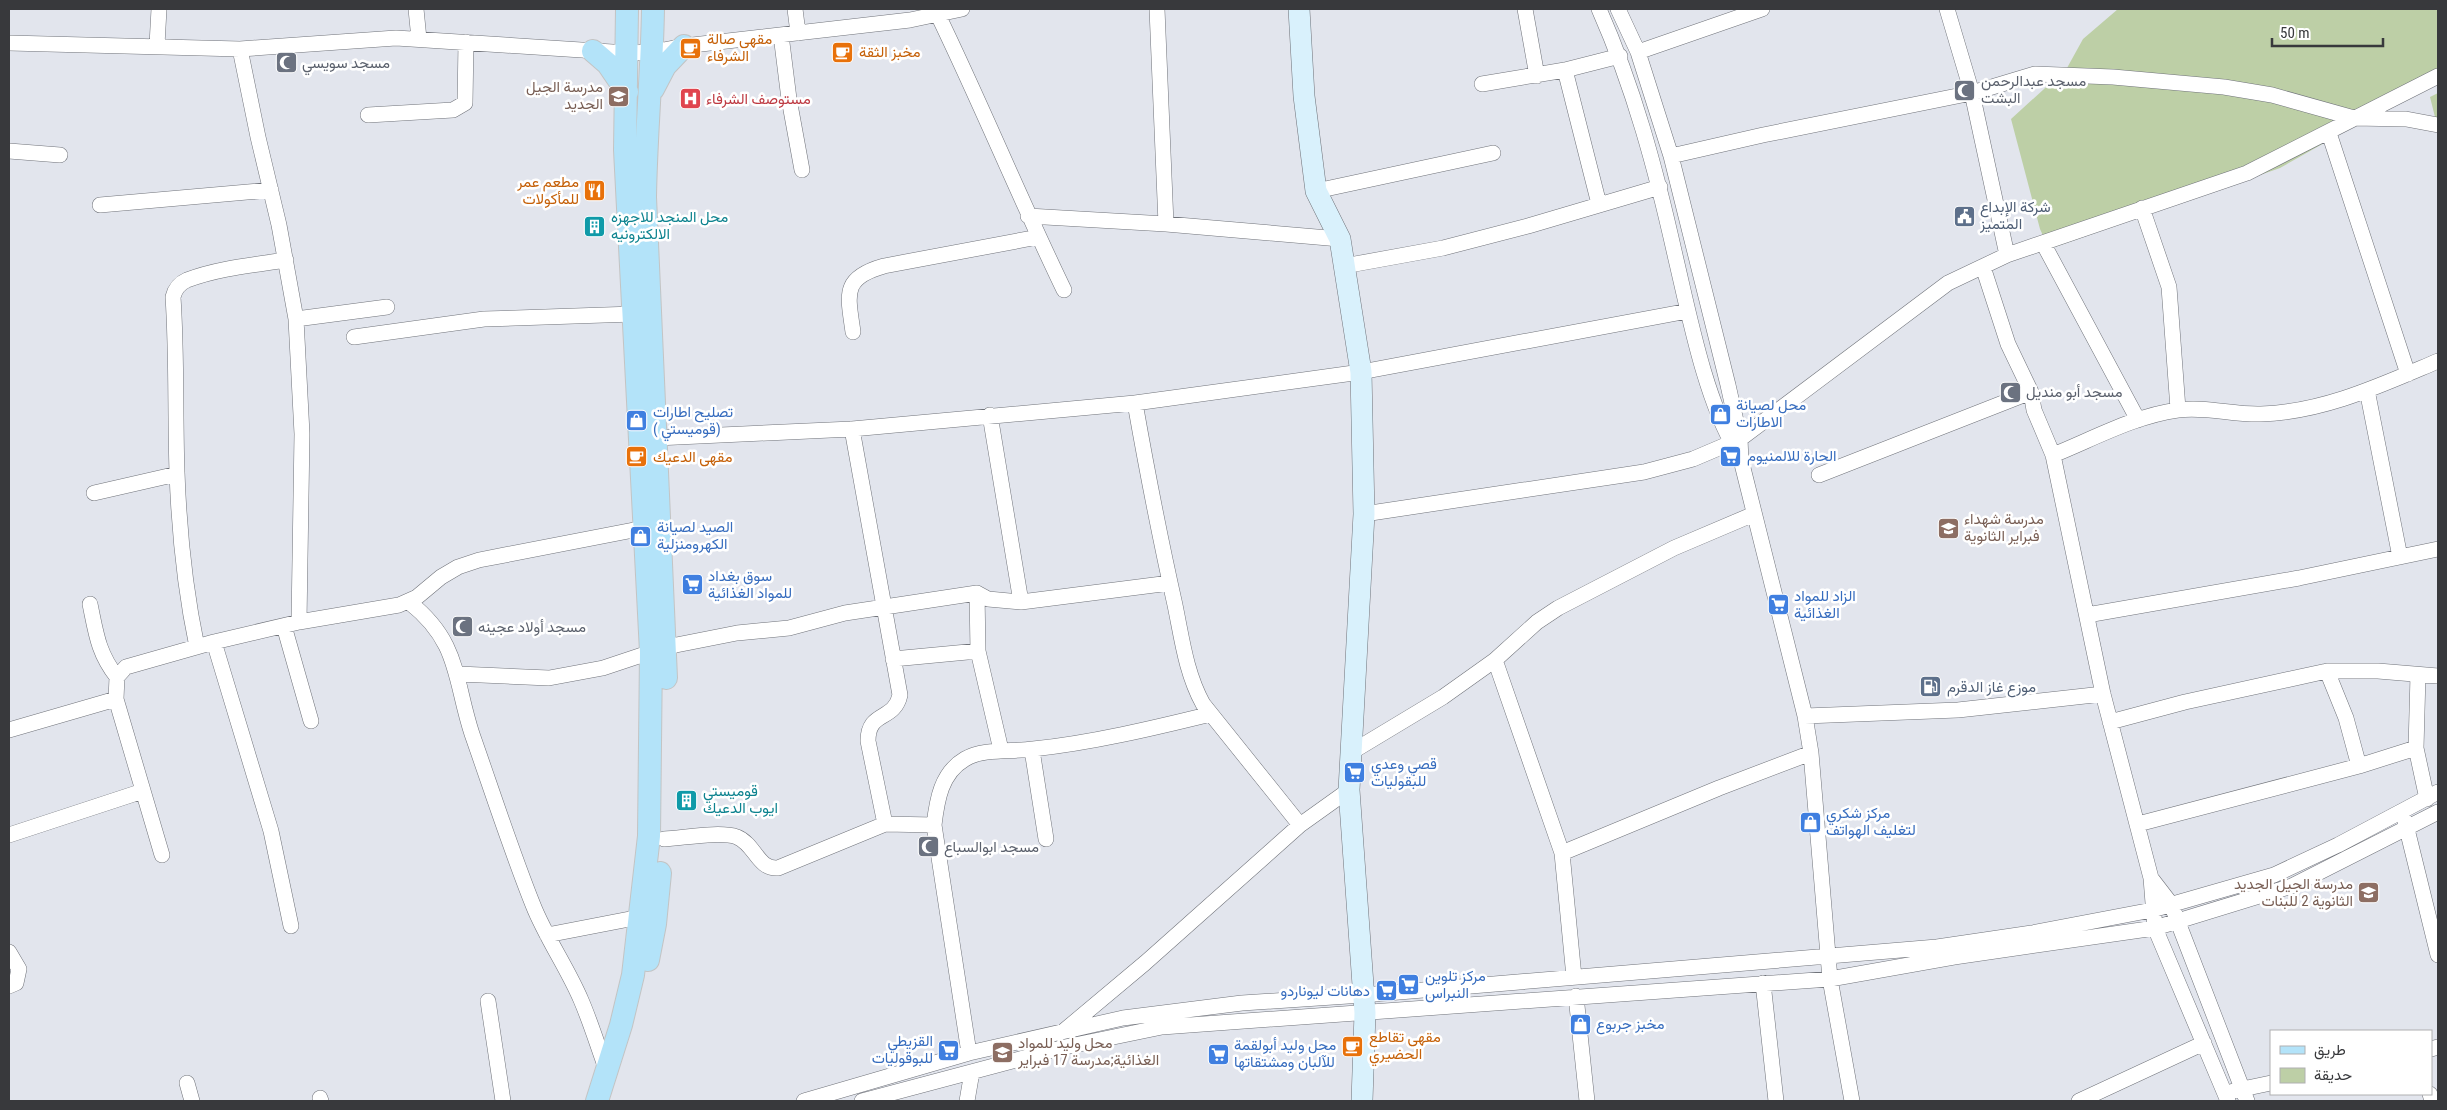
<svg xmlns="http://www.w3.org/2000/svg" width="2447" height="1110" font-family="'Roboto Condensed',Vazirmatn,sans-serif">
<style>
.green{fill:#bdcfa6}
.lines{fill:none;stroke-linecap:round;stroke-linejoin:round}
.street-casing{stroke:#70737a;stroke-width:16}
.secondary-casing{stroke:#70737a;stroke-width:22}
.primary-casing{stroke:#c3c4c4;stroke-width:24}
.street{stroke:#fff;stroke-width:15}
.secondary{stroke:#d9f1fc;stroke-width:21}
.primary{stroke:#b3e3f9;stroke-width:22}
.labels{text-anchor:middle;stroke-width:5;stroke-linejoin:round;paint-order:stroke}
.food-label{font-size:15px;fill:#c56008;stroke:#fff;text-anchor:start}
.worship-label{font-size:15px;fill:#5b616d;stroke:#fff;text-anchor:start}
.education-label{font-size:15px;fill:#785e54;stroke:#fff;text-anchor:end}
.health-label{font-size:15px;fill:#be3a42;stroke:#fff;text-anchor:start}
.service-label{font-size:15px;fill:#4e5e75;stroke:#fff;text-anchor:start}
.culture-label{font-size:15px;fill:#0d838f;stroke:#fff;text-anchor:start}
.shop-label{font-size:15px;fill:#366cbe;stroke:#fff;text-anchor:start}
</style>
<rect width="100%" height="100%" fill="#e2e5ed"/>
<path class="green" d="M 2118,9 L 2438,9 L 2438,84 L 2342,133 L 2280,168 L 2049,249 L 2040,229 L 2011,119 L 2067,68 L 2083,39 Z
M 2438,93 L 2438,117 L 2435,117 L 2430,97 Z"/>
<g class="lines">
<defs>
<path id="street" d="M 416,9 L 419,39
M 795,9 L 798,33
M 1157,9 L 1166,224
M 1525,9 L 1537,76
M 1599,9 C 1634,88 1656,170 1675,255 C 1689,314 1705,399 1736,450
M 1618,9 L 1638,52 L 1671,156 L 1728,385 L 1740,439 L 1741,460 L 1805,716 L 1811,753 L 1830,979 L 1852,1101
M 1947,9 L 1972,93 L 2007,255
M 938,15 C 982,106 1020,199 1064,290
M 781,35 L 789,99 L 802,170
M 9,43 L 240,49 L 396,38 L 628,53 L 653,52 L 684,46 L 910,20 L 962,9
M 157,45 L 159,9
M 240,49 L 258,137 L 279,225 L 296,319 L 302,434 L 299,622
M 1638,52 L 1762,9
M 1565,70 L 1599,204
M 1482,84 L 1565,70 L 1620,56
M 368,115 L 453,110 L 465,103 L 466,42
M 2329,133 L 2408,374
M 9,151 L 60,155
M 1671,156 L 1763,135 L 1972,93 L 2035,74 L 2113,77 L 2224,87 L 2272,95 L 2354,118 L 2406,119 L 2438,125
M 1316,191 L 1493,153
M 100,205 L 271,190
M 2142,208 L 2169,287 L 2178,409
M 1028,216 L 1166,224 L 1340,239
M 2043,243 L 2138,420
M 1344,266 L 1443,248 L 1528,226 L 1660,187
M 1983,267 L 2008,344 L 2031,392 L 2034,410 L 2053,455 L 2103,694 L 2151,878 L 2155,928 L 2228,1101
M 296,319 L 387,307
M 853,332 C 848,295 841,278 884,266 L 1038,237
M 354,337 L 484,319 L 634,314
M 2367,390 L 2400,557
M 1135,403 C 1147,471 1160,538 1175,605 C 1182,639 1186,673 1203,704 L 1300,825
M 990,415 L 1021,602
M 852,429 L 900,695 C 894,722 868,710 868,741 L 885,824
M 656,438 L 852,429 L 1135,403 L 1361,372 L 1688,311
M 2053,455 C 2093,439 2134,416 2178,410 C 2205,406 2233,415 2261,414 C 2324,412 2381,385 2438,361
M 1819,475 L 2031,392
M 94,493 L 177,474
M 1364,514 L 1644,472 L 1693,459 L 1740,439 L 1948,283 L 2007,255 L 2247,173 L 2438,76
M 977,593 L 978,651 L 1001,750
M 409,602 C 460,642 454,679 472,734 C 492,791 511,850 533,905 C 546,938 567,967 581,1000 C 591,1023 598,1047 607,1071
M 90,604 C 96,633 98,653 117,677
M 2087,615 L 2299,578 L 2438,549
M 284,626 L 311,721
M 214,642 L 271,831 L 291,926
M 197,647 C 185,590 179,530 177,472 C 175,414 177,355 173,297 C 175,289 180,283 187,280 C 218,268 254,265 286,260
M 666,647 L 737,633 L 789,628 L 845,613 L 977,593 L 988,599 L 1021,602 L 1170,583
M 893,659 L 978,651
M 1495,660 L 1562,853 L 1574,977
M 2327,671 L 2346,718 L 2359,766
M 458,674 L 549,678 L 603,668 L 651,652
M 2418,675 L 2416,748 L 2427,799
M 1805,716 L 1958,710 L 2103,694
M 2110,722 L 2185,702 L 2327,671 L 2378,671 L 2438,676
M 9,730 L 116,699
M 1032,750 L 1046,839
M 1350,753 L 1443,697 L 1495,660 L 1537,622 L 1558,608 L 1674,548 L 1754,514
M 2405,821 L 2438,955
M 2138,824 L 2359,766 L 2416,748
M 9,835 L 143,791
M 664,839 C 684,838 720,831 737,837 C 755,844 758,870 778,868 L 885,824 L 934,825
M 1562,853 L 1719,788 L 1811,753
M 162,855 L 116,699 L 117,677 L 126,667 L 214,642 L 299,622 L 399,605 L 417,597 L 441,577 L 458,567 L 479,560 L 644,528
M 2151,878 L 2171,904 L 2247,1101
M 547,935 L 640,917
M 9,952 L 19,969 L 16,983 L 9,986
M 1763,983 L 1776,1101
M 1576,996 L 1587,1101
M 488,1001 L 503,1101
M 1065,1030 L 1145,963 L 1300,825 L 1349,790
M 2431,1049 L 2438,1047
M 969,1053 L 934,825 C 937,800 941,773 965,759 C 983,748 1013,752 1033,749 C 1091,743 1154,728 1211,714
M 187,1083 L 192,1101
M 2233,1091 L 2271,1083
M 2430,1094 L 2432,1101
M 320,1098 L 321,1101
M 804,1101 L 969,1053 L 1123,1018 L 1242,1003 L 1363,995 L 1937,947 L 2032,933 L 2152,910 L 2274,875 L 2338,845 L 2438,792
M 862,1101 L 1065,1047 L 1162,1027 L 1830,979 L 1954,957 L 2155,928 L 2292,886 L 2438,812
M 967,1101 L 972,1072
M 2079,1101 L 2204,1043"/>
<path id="secondary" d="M 1299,9 L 1304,96 L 1316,191 L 1340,239 L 1361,372 L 1364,514 L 1349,790 L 1365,1013 L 1362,1101"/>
<path id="primary" d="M 653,9 C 652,72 646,134 645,197 L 666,678
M 593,51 L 608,64 L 627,92
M 653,89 L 665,66 L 684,46
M 648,960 L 655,924 L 660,873
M 597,1101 L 621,1025 L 633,975 L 649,836 L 651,652 L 625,150 L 627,9"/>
</defs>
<use href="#street" class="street-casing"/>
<use href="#secondary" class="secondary-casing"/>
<use href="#primary" class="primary-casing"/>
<use href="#street" class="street"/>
<use href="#secondary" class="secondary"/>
<use href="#primary" class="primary"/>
</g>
<defs>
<symbol id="cafe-square" viewBox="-11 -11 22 22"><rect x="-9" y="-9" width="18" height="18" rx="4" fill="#e8710a" stroke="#fff"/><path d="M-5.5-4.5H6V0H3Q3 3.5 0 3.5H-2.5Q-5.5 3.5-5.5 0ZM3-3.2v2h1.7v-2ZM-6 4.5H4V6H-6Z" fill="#fff"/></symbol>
<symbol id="mosque-square" viewBox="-11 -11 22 22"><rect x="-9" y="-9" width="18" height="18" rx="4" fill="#6b7280" stroke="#fff"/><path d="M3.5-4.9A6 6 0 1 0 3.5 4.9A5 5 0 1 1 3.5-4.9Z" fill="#fff"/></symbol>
<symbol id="school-square" viewBox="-11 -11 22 22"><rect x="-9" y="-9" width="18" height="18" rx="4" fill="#8d6e63" stroke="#fff"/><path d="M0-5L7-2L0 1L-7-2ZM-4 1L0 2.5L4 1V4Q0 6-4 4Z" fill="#fff"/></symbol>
<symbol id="hospital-square" viewBox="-11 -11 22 22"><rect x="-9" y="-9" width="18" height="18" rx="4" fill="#e0444e" stroke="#fff"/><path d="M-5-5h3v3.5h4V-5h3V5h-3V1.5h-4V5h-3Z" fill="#fff"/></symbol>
<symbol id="restaurant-square" viewBox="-11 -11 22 22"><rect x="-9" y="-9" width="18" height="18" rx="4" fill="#e8710a" stroke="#fff"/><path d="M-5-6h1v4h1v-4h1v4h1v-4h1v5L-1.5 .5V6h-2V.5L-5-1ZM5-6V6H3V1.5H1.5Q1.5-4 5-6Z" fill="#fff"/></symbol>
<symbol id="civic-square" viewBox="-11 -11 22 22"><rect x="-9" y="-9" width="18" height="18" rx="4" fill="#5c6f8a" stroke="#fff"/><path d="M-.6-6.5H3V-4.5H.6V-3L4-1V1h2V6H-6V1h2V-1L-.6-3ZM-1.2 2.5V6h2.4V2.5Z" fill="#fff"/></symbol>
<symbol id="building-square" viewBox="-11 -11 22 22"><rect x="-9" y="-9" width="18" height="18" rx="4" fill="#0f9aa8" stroke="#fff"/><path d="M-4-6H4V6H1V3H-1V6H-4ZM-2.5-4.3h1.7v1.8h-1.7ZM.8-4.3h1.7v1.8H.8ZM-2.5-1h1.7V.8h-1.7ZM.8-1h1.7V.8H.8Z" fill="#fff"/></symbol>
<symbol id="shop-square" viewBox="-11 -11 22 22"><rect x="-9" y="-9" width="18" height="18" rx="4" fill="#3f7fe0" stroke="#fff"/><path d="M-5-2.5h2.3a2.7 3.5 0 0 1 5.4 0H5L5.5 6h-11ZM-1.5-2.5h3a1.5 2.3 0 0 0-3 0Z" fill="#fff"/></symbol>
<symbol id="supermarket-square" viewBox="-11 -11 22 22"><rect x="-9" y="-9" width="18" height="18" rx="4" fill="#3f7fe0" stroke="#fff"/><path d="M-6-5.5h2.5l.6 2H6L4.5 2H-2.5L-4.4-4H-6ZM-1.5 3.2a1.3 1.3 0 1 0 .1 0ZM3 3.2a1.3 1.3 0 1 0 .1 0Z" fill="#fff"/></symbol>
<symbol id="fuel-square" viewBox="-11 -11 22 22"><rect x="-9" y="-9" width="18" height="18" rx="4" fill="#5c6f8a" stroke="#fff"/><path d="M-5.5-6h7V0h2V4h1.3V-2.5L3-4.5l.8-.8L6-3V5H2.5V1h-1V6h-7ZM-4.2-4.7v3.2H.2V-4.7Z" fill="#fff"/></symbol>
</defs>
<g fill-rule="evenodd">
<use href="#cafe-square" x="678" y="36" width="25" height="25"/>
<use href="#cafe-square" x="830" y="40" width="25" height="25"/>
<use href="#mosque-square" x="274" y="50" width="25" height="25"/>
<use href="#mosque-square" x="1952" y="78" width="25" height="25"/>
<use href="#school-square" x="606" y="84" width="25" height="25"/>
<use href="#hospital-square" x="678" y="86" width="25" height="25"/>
<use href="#restaurant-square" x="582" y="178" width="25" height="25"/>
<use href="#civic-square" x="1952" y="204" width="25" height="25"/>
<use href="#building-square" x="582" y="214" width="25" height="25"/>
<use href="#mosque-square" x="1998" y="380" width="25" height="25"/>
<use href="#shop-square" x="1708" y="402" width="25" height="25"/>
<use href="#shop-square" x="624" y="408" width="25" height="25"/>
<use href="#supermarket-square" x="1718" y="444" width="25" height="25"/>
<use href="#cafe-square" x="624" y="444" width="25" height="25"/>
<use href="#school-square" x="1936" y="516" width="25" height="25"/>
<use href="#shop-square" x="628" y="524" width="25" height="25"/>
<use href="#supermarket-square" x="680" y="572" width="25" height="25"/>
<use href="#supermarket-square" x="1766" y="592" width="25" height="25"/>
<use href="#mosque-square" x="450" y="614" width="25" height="25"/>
<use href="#fuel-square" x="1918" y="674" width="25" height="25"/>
<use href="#supermarket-square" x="1342" y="760" width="25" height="25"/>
<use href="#building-square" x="674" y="788" width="25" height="25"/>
<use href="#shop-square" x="1798" y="810" width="25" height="25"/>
<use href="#mosque-square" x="916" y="834" width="25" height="25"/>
<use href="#school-square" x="2356" y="880" width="25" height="25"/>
<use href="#supermarket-square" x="1396" y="972" width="25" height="25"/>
<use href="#supermarket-square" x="1374" y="978" width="25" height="25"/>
<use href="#shop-square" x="1568" y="1012" width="25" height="25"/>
<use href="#cafe-square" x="1340" y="1034" width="25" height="25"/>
<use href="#supermarket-square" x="936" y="1038" width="25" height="25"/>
<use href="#school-square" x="990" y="1040" width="25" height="25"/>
<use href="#supermarket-square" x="1206" y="1042" width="25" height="25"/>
</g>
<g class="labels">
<g class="food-label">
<text x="707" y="44">مقهى صالة<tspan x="707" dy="17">الشرفاء</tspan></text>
<text x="859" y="57">مخبز الثقة</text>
<text x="579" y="187" text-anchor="end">مطعم عمر<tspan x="579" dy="17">للمأكولات</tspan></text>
<text x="653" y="462">مقهى الدعيك</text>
<text x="1369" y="1042">مقهى تقاطع<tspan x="1369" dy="17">الحضيري</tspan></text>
</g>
<g class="worship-label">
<text x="302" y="68">مسجد سويسي</text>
<text x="1981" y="86">مسجد عبدالرحمن<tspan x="1981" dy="17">البشت</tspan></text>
<text x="2026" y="397">مسجد أبو منديل</text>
<text x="478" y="632">مسجد أولاد عجينه</text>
<text x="944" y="852">مسجد ابوالسباع</text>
</g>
<g class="education-label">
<text x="603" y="92">مدرسة الجيل<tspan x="603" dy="17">الجديد</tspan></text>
<text x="1964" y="524" text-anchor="start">مدرسة شهداء<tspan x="1964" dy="17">فبراير الثانوية</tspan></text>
<text x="2353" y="889">مدرسة الجيل الجديد<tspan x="2353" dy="17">الثانوية 2 للبنات</tspan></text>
<text x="1018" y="1048" text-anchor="start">محل وليد للمواد<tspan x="1018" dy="17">الغذائية;مدرسة 17 فبراير</tspan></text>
</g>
<g class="health-label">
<text x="706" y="104">مستوصف الشرفاء</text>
</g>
<g class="service-label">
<text x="1980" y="212">شركة الإبداع<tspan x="1980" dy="17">المتميز</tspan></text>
<text x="1947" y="692">موزع غاز الدقرم</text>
</g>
<g class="culture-label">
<text x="611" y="222">محل المنجد للاجهزه<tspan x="611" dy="17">الالكترونيه</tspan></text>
<text x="703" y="796">قوميستي<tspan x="703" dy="17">ايوب الدعيك</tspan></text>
</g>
<g class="shop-label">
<text x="1736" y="410">محل لصيانة<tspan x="1736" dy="17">الاطارات</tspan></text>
<text x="653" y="417">تصليح اطارات<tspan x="653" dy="17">( قوميستي)</tspan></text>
<text x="1747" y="461">الحارة للالمنيوم</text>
<text x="657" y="532">الصيد لصيانة<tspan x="657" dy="17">الكهرومنزلية</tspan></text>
<text x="708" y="581">سوق بغداد<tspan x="708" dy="17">للمواد الغذائية</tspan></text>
<text x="1794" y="601">الزاد للمواد<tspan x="1794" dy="17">الغذائية</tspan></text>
<text x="1371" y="769">قصي وعدي<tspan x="1371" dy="17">للبقوليات</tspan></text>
<text x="1826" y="818">مركز شكري<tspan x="1826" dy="17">لتغليف الهواتف</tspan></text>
<text x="1425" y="981">مركز تلوين<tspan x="1425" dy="17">النبراس</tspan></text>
<text x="1370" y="996" text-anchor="end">دهانات ليوناردو</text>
<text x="1596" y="1029">مخبز جربوع</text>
<text x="933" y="1046" text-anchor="end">القزيطي<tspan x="933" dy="17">للبوقوليات</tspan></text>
<text x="1234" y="1050">محل وليد أبولقمة<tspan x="1234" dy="17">للآلبان ومشتقاتها</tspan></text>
</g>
</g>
<rect width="2447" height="1110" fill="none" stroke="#38393c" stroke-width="20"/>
<rect x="2270" y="1030" width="162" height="65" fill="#ffffff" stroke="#afb0b1"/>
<rect x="2280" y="1046" width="25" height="8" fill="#b3e3f9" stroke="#afb0b1"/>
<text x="2314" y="1055" font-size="15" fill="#38393c">طريق</text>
<rect x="2280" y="1068" width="25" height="15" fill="#bdcfa6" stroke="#afb0b1"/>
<text x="2314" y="1080" font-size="15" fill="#38393c">حديقة</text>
<path d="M2272 38v8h111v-8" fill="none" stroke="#38393c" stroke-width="2.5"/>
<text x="2280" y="38" font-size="15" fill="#38393c" stroke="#ffffff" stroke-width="4" paint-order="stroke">50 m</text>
</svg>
